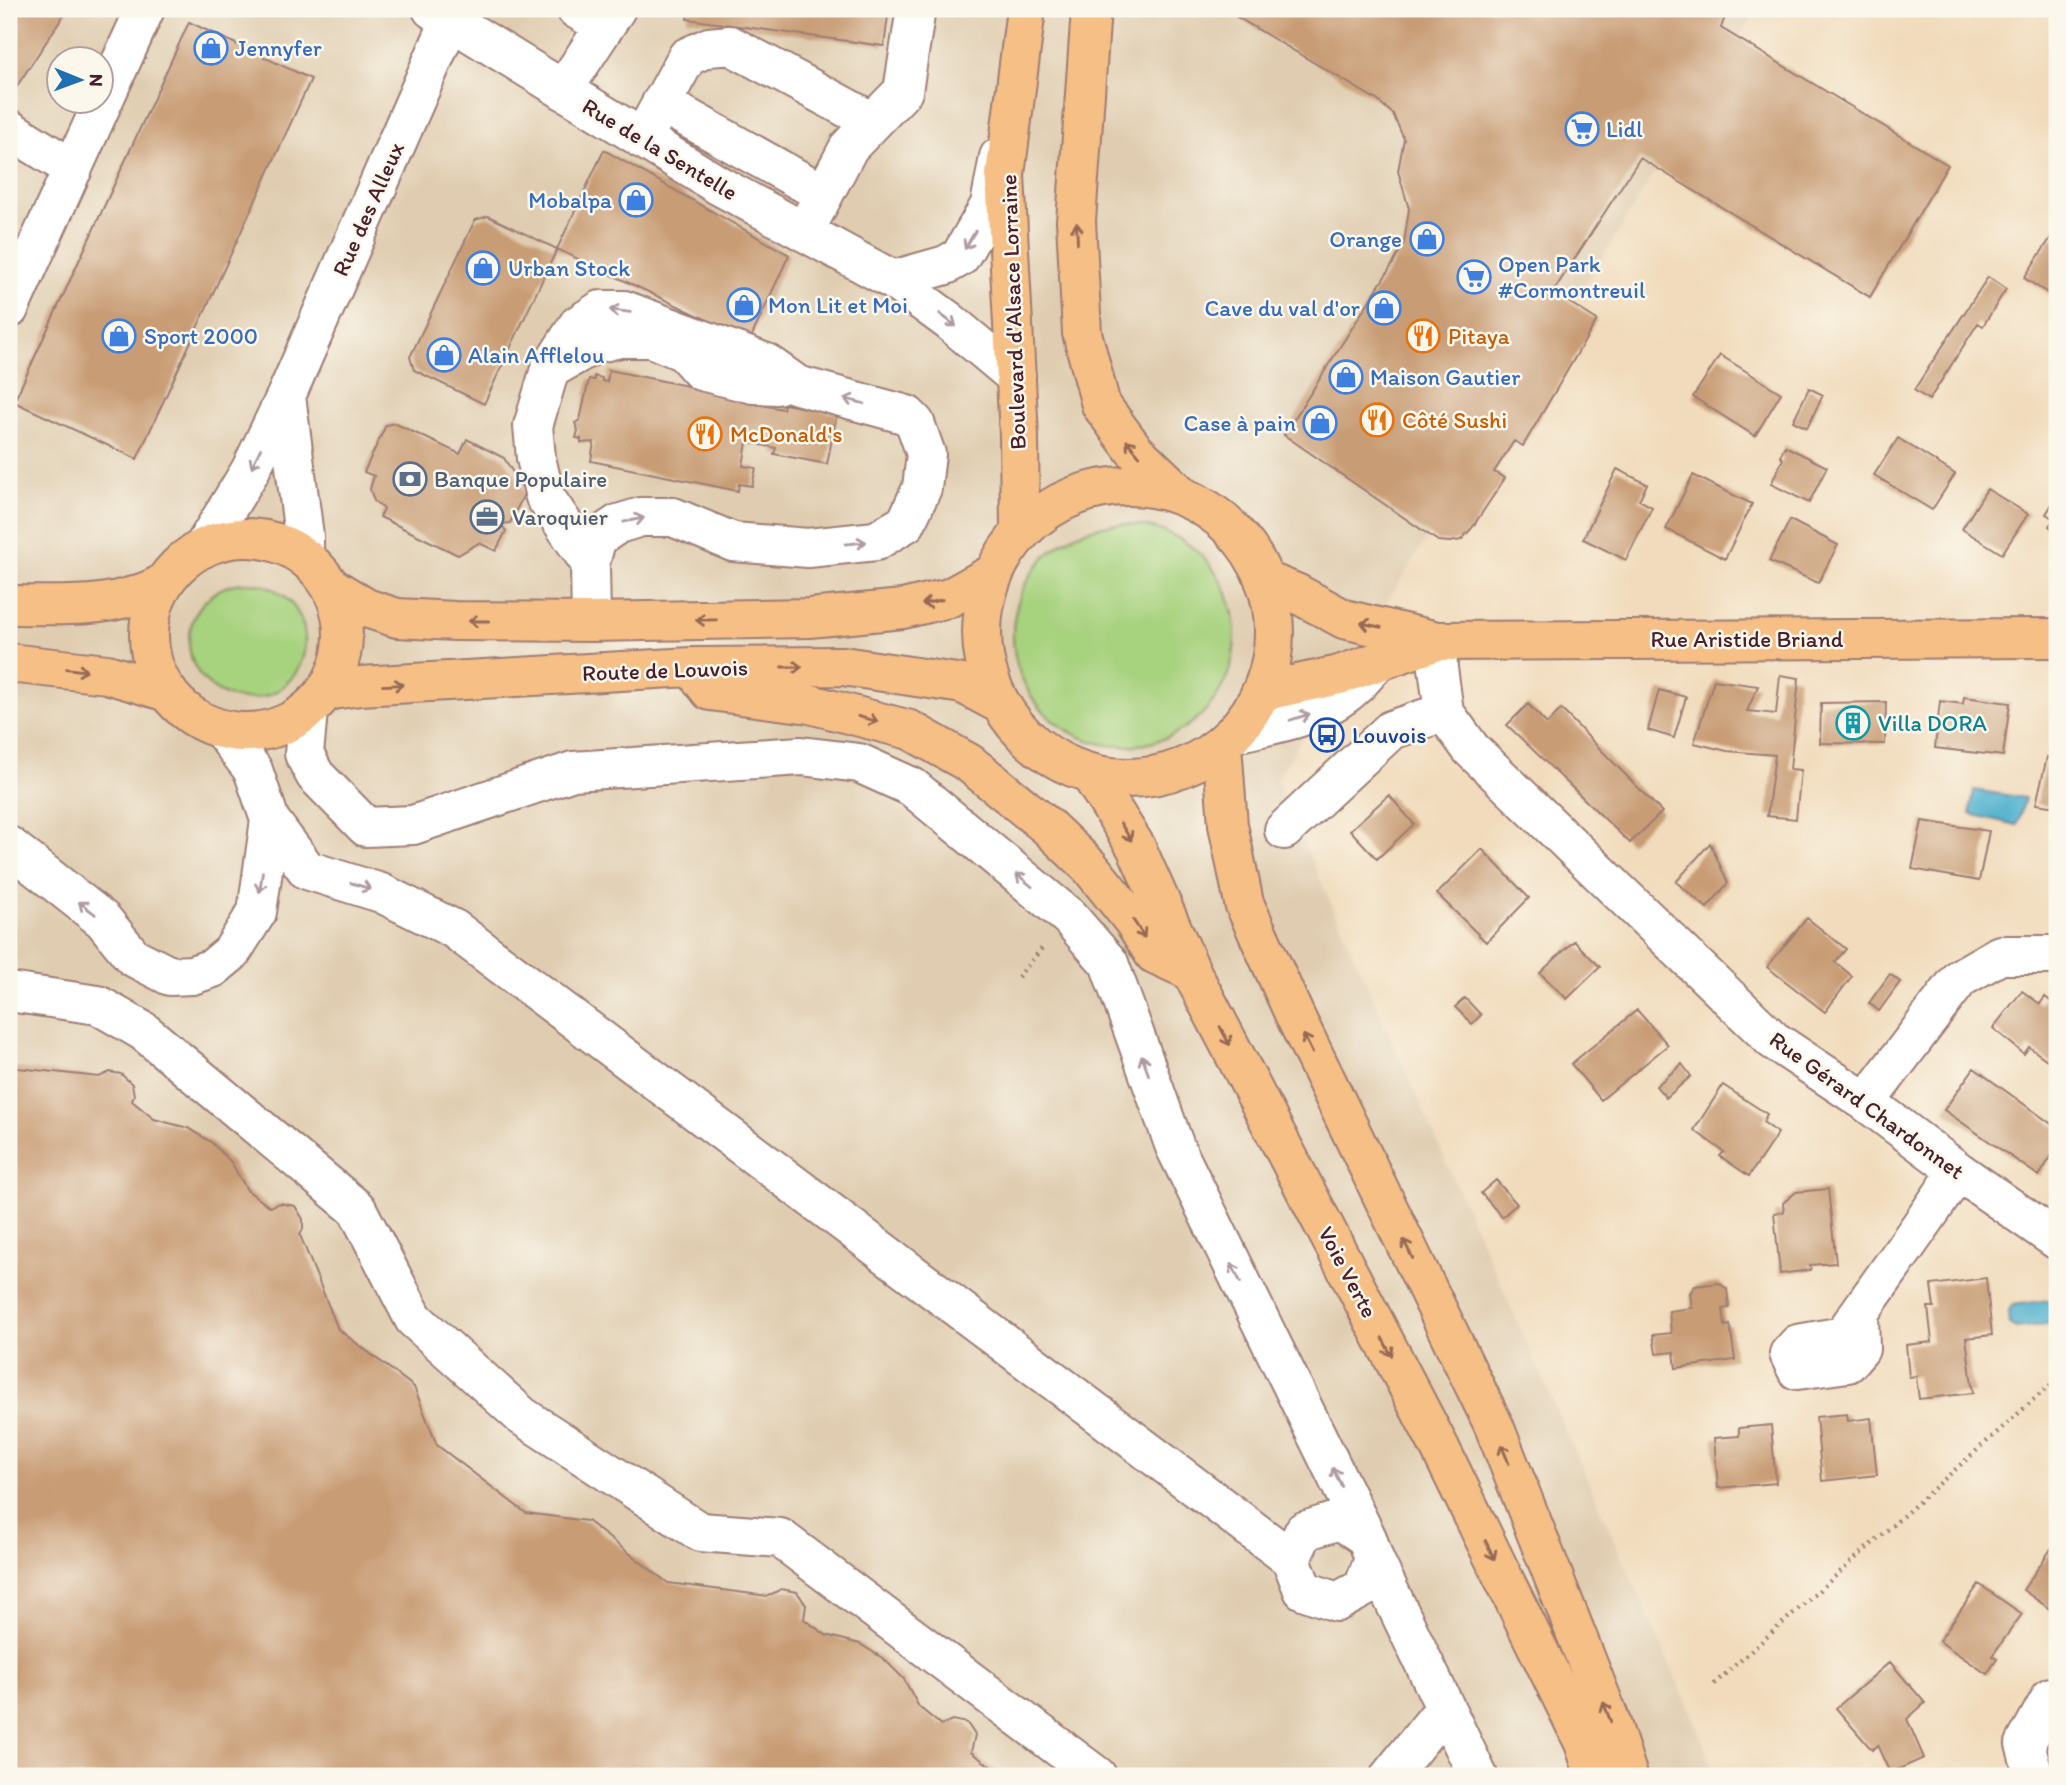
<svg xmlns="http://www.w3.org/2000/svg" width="2066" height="1785" font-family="Itim,sans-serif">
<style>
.built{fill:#e0cdb1;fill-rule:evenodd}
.green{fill:#a7d27e;stroke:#787854;stroke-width:2}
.water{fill:#4fb1ce;stroke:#4c687c;stroke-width:2}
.building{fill:#c89c74}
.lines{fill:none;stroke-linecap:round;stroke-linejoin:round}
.minor-casing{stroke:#9e7d74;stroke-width:42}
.major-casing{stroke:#9e7d74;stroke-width:42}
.path{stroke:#9e7d74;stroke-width:4.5;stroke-dasharray:2 5;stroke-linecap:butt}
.minor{stroke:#fff;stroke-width:38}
.major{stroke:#f5bf86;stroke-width:38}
.oneway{stroke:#976754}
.oneway2{stroke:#ae9aa0}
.labels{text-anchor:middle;stroke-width:5;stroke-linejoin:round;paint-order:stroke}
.shop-label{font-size:23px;fill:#366cbe;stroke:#fbf7ec;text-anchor:start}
.street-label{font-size:23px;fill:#4a1f2b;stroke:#fbf7ec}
.food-label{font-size:23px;fill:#c56008;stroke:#fbf7ec;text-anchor:start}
.service-label{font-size:23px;fill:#4e5e75;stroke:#fbf7ec;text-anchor:start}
.culture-label{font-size:23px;fill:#0d838f;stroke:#fbf7ec;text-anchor:start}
.transit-label{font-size:23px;fill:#164399;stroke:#fbf7ec;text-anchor:start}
</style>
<rect width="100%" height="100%" fill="#fbf7ec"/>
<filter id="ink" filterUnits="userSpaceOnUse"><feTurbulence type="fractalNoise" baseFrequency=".0143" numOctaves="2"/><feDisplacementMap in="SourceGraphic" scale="14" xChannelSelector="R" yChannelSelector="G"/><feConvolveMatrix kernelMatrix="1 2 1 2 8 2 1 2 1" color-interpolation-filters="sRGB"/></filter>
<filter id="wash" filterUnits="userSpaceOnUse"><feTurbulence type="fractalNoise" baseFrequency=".00686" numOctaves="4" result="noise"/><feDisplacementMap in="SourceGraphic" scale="28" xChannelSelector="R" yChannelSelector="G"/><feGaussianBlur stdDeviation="1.57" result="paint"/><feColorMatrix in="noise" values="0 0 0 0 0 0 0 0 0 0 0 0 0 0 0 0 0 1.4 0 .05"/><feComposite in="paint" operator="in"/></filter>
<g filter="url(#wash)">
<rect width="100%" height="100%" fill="#f1dbbc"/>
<path class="built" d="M 9,9 L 1757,9 L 1276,780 L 1695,1721 L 1716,1776 L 9,1776 ZM 60,60 L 102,60 L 102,102 L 60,102 Z"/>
<path class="green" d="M1013 635a111 111 0 1 1 222 0a111 111 0 1 1-222 0Z
M189 641a58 58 0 1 1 116 0a58 58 0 1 1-116 0Z"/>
<path class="water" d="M 1974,790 L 2025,798 L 2017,825 L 1970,814 Z
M 2057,1299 L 2057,1323 L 2016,1328 L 2009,1324 L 2008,1311 L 2013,1305 Z"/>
<g id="blocks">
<path class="building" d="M 9,9 L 68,9 L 11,95 L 9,94 Z
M 689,9 L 889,9 L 884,46 L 687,19 Z
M 1242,9 L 1723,9 L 1727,11 L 1721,28 L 1948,165 L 1870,297 L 1640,158 L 1553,292 L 1597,320 L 1523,446 L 1514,441 L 1494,472 L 1505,478 L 1472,528 L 1461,540 L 1450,542 L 1438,541 L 1284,435 L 1394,262 L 1404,243 L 1409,209 L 1398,171 L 1404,139 L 1393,114 L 1377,100 L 1237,17 Z
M 189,22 L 311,79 L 137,459 L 14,402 Z
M 604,150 L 789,255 L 750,340 L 557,249 Z
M 488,216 L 557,249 L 484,404 L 414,370 L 410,357 L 475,220 Z
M 2052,236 L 2057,239 L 2057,299 L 2024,278 Z
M 1988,277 L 2006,289 L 1983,326 L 1978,323 L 1929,400 L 1914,390 Z
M 1720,355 L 1781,393 L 1755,436 L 1693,397 Z
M 609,370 L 756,400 L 755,404 L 783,409 L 784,404 L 837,414 L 827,464 L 774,454 L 776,448 L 747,442 L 743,466 L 756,468 L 752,486 L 739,484 L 738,491 L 591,461 L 594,442 L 581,443 L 581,439 L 576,438 L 578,430 L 575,423 L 580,420 L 589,379 L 594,380 L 594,376 L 602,378 L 602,381 L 607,382 Z
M 1809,388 L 1823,395 L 1807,428 L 1793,421 Z
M 394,423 L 460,454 L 467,439 L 504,458 L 525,492 L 510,523 L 501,524 L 506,531 L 496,551 L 479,543 L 458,555 L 380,517 L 384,509 L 374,501 L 370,489 L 374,476 L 364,472 L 386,425 Z
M 1898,438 L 1955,474 L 1932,510 L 1874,475 Z
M 1785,446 L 1827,467 L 1809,503 L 1771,484 L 1783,459 L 1780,456 Z
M 1617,469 L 1647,484 L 1639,500 L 1652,507 L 1626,560 L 1583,539 Z
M 1693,475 L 1752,504 L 1725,559 L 1666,529 Z
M 1987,489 L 2028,514 L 2002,554 L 1962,529 Z
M 2057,496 L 2057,532 L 2049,526 L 2054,519 L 2046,514 Z
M 1790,520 L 1838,545 L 1818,583 L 1769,561 Z
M 1780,675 L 1799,678 L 1790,769 L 1801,770 L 1796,819 L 1767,816 L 1775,755 L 1727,751 L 1694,743 L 1714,680 L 1758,686 L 1747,711 L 1776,714 Z
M 1659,690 L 1686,697 L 1674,738 L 1648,730 Z
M 1964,697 L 2010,703 L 2003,756 L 1935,748 L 1940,701 L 1963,704 Z
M 1886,702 L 1885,744 L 1820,743 L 1821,703 Z
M 1528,704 L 1547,724 L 1561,709 L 1662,812 L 1630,843 L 1507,725 Z
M 2056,713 L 2057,713 L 2057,753 L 2049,752 Z
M 1331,727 L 1339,735 L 1320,750 L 1313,742 Z
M 2047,757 L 2057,761 L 2057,807 L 2036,804 Z
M 1389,795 L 1414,824 L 1377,859 L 1350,830 Z
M 1922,821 L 1989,831 L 1979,881 L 1912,869 Z
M 1710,843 L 1728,883 L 1707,908 L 1676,882 Z
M 1482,849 L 1529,898 L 1486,942 L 1437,894 Z
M 1807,918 L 1846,949 L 1835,962 L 1852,976 L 1825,1012 L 1767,967 Z
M 1574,941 L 1600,967 L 1567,999 L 1540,973 Z
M 1890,974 L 1900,982 L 1879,1011 L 1869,1003 Z
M 2022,991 L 2040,1004 L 2045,997 L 2057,1006 L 2057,1060 L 2054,1065 L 2029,1047 L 2024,1054 L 1993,1028 Z
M 1465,998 L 1481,1015 L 1472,1024 L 1455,1007 Z
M 1637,1010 L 1668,1045 L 1601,1100 L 1571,1064 Z
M 1682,1064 L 1691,1076 L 1666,1098 L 1656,1086 Z
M 9,1067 L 99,1077 L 110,1072 L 121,1074 L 132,1084 L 134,1095 L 132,1101 L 154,1119 L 188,1128 L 211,1142 L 231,1162 L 247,1190 L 270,1207 L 279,1203 L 295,1206 L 303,1219 L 303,1229 L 300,1235 L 338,1329 L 414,1387 L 437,1445 L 526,1513 L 587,1521 L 668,1583 L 768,1596 L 781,1589 L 797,1592 L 806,1605 L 804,1619 L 826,1635 L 860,1644 L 884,1659 L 904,1679 L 919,1707 L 941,1725 L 952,1720 L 967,1723 L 975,1735 L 971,1752 L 1004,1776 L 9,1776 Z
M 1974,1068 L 2057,1128 L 2057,1147 L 2039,1176 L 1944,1110 Z
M 1723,1085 L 1767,1114 L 1763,1122 L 1778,1133 L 1749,1176 L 1720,1156 L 1724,1152 L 1694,1130 Z
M 1496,1180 L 1517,1204 L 1502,1217 L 1481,1193 Z
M 1828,1189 L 1836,1263 L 1810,1265 L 1811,1270 L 1780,1274 L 1774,1213 L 1784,1212 L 1783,1203 L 1796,1192 Z
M 1986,1278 L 1992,1335 L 1966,1338 L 1973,1393 L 1919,1399 L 1916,1376 L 1909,1377 L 1906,1345 L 1932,1342 L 1928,1307 L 1934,1307 L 1931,1285 Z
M 1719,1283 L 1727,1289 L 1729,1308 L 1723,1309 L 1725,1326 L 1730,1325 L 1735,1360 L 1676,1368 L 1674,1352 L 1656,1354 L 1653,1335 L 1671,1333 L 1669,1311 L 1692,1308 L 1690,1293 L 1695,1286 Z
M 1847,1414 L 1848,1421 L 1871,1418 L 1877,1475 L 1822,1481 L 1816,1417 Z
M 1771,1425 L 1776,1483 L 1718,1488 L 1714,1438 L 1739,1436 L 1739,1428 Z
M 2055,1543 L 2057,1545 L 2057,1614 L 2023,1590 Z
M 1979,1584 L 2022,1614 L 1992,1656 L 1997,1659 L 1987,1674 L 1939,1641 Z
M 1890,1662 L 1925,1703 L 1907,1719 L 1924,1758 L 1890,1773 L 1877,1745 L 1872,1750 L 1836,1708 Z"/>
</g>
</g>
<g filter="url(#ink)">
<use href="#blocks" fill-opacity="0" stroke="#9e7d74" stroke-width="2"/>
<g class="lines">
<defs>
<path id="minor" d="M 432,9 L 718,185 L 893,280 L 949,321 L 1016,377
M 576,9 L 605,26
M 563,90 L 616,9
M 661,103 L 824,194
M 9,129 L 73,169
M 642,139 L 687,57 L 709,47 L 730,45 L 873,122
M 804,232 L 849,147 L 903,91 L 916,9
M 893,280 L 946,265 L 960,257 L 990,205 L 999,157
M 9,309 L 145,9
M 556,366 L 594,344 L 620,338 L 651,338 L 684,352 L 701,371 L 753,384 L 777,385
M 286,396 L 304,536 L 304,557
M 203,548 L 250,471 L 286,396 L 450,21
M 590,563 L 545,497 L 536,458 L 533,426 L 550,369 L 578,325 L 601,310 L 624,310 L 766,363 L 797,385 L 907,415 L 915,423 L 926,454 L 922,488 L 906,523 L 876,541 L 808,548 L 733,542 L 673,517 L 641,517 L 618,524 L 597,538 L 590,563 L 591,622
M 1437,641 L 1438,668 L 1444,712 L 1471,749 L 1773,1040 L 1866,1102 L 1958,1171 L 2057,1240
M 308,711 L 304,754 L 315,775 L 366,827 L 413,825 L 573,771 L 801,756 L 859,763 L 912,787 L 1069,917 L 1109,963 L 1175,1147 L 1367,1538 L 1374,1559 L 1363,1588 L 1337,1602 L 1303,1590 L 1291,1559 L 1304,1531 L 1340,1520 L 1367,1538
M 1234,733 C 1275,724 1322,717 1354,687 C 1362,680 1369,671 1376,663
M 270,820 L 307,870 L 381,893 L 454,929 L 1291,1559
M 1284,830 L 1391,730 L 1444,712
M 9,846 L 103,920 L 133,957 L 170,976 L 192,975 L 213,968 L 231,953 L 257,912 L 270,820 L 253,770 L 222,730
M 9,992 L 98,1005 L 143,1031 L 357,1209 L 414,1319 L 522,1416 L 700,1532 L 780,1538 L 1097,1776
M 1866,1102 L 1960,978 L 2000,955 L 2057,955
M 1859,1313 L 1860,1349 L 1848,1363 L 1797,1370 L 1789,1354 L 1798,1344 L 1843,1336 C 1881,1281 1921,1227 1958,1171
M 1374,1559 L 1478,1776
M 1390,1776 L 1445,1708
M 2034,1776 L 2025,1744 L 2051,1697"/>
<path id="major" d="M 1091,9 L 1076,221 L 1082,333 L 1101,405 L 1135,451 L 1180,494
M982 632a146 146 0 1 1 292 0a146 146 0 1 1-292 0Z
M 1020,532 L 1019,436 L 1005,175 L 1026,9
M149 635a97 97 0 1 1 194 0a97 97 0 1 1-194 0Z
M 1264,580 L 1296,593 L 1344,619 L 1437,641 L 2057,638
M 330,586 L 366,608 L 397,618 L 455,621 L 591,622 L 809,618 L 903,609 L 949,598 L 994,573
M 9,605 C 62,605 116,610 164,583
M 9,663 L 107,674 L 168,692
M 693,669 L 710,691 L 810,704 L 910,730 L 969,763 L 1048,827 L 1090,867 L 1134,922 L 1154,954 L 1191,971
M 325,691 L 360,686 L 691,667 L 843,666 L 963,684 L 1000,704
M 1261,692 L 1339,675 L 1437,641
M 1222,744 L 1228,825 L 1244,903 L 1295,1016 L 1494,1426 L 1610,1720 L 1628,1776
M 1090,774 L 1136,847 L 1191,971 L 1440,1448 L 1584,1743 L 1595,1776"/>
</defs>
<use href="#minor" class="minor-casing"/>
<use href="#major" class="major-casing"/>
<path class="path" d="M 1018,977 L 1043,947
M 1714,1684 L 2057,1379"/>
<use href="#minor" class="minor"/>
<use href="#major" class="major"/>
</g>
<defs><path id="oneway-shaft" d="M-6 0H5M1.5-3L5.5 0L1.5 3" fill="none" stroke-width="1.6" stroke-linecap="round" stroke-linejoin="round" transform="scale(1.75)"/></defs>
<g class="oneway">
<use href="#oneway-shaft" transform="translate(1077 233) rotate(-93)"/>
<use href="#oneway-shaft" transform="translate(1133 448) rotate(-130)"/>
<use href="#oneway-shaft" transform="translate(932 602) rotate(167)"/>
<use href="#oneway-shaft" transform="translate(706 620) rotate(179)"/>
<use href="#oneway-shaft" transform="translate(479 621) rotate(-180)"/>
<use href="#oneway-shaft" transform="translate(1371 625) rotate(-167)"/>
<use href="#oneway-shaft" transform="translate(792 667)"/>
<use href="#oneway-shaft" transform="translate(77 670) rotate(7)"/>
<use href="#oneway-shaft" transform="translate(393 685) rotate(-3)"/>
<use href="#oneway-shaft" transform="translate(868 719) rotate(15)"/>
<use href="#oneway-shaft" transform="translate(1126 832) rotate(58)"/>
<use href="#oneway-shaft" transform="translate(1139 929) rotate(57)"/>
<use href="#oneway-shaft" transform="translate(1225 1036) rotate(62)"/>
<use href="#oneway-shaft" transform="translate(1308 1044) rotate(-116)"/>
<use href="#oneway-shaft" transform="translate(1408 1249) rotate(-116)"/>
<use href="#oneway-shaft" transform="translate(1387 1347) rotate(62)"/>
<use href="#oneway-shaft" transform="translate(1505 1454) rotate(-112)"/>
<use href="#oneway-shaft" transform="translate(1490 1550) rotate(64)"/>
<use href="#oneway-shaft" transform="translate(1607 1712) rotate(-111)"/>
</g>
<g class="oneway2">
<use href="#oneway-shaft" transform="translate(970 240) rotate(120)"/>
<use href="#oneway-shaft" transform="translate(620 311) rotate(-173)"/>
<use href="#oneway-shaft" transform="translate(948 320) rotate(38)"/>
<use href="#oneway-shaft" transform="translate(854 401) rotate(-165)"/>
<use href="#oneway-shaft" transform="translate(256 458) rotate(116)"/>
<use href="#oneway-shaft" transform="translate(634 520) rotate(-12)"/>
<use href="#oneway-shaft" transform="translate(856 543) rotate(-6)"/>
<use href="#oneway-shaft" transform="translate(1300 717) rotate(-18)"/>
<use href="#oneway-shaft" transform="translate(1024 880) rotate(-140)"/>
<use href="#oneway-shaft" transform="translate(261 882) rotate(98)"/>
<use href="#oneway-shaft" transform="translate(361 886) rotate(17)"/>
<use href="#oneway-shaft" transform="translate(87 908) rotate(-142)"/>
<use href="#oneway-shaft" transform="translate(1145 1065) rotate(-110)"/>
<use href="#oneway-shaft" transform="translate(1236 1273) rotate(-116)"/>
<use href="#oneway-shaft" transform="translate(1337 1477) rotate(-116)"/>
</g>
</g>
<defs>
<symbol id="shop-ring" viewBox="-11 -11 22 22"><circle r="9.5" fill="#fbf7ec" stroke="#3f7fe0" stroke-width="1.5"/><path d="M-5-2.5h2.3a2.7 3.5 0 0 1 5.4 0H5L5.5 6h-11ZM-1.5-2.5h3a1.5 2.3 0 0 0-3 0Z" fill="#3f7fe0"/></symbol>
<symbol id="supermarket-ring" viewBox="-11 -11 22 22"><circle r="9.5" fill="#fbf7ec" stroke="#3f7fe0" stroke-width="1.5"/><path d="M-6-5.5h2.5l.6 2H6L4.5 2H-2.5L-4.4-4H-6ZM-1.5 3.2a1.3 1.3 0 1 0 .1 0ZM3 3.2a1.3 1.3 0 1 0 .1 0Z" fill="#3f7fe0"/></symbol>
<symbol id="restaurant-ring" viewBox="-11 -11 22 22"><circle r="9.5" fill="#fbf7ec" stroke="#e8710a" stroke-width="1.5"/><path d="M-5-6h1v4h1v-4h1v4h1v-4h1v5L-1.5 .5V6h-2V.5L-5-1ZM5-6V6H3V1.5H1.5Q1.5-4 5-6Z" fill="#e8710a"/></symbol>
<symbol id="bank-ring" viewBox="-11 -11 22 22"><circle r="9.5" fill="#fbf7ec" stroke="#5c6f8a" stroke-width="1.5"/><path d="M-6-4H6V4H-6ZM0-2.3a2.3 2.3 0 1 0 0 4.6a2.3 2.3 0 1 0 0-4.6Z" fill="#5c6f8a"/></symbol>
<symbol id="office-ring" viewBox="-11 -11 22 22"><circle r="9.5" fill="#fbf7ec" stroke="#5c6f8a" stroke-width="1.5"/><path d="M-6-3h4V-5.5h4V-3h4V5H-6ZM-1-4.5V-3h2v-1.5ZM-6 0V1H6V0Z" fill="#5c6f8a"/></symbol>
<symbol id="building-ring" viewBox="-11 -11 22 22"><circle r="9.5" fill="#fbf7ec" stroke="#0f9aa8" stroke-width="1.5"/><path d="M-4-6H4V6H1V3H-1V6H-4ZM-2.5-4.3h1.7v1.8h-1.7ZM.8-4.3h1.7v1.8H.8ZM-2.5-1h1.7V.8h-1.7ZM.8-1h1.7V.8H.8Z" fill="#0f9aa8"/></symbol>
<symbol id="bus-ring" viewBox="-11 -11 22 22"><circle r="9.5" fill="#fbf7ec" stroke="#1a4fb4" stroke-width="1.5"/><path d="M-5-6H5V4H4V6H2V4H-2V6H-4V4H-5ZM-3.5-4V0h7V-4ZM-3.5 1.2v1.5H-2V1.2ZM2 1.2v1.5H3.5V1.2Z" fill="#1a4fb4"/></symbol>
</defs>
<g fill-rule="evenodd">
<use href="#shop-ring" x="192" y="29" width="38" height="38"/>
<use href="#supermarket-ring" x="1563" y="110" width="38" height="38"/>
<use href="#shop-ring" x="617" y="181" width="38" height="38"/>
<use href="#shop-ring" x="1408" y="220" width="38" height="38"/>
<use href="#shop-ring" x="464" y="249" width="38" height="38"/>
<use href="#supermarket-ring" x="1455" y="258" width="38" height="38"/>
<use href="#shop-ring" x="725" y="286" width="38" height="38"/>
<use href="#shop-ring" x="1365" y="289" width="38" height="38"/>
<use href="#shop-ring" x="100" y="317" width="38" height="38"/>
<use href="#restaurant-ring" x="1404" y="317" width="38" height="38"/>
<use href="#shop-ring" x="425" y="336" width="38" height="38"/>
<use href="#shop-ring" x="1327" y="358" width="38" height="38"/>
<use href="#restaurant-ring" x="1358" y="401" width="38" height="38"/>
<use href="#shop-ring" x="1301" y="404" width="38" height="38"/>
<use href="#restaurant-ring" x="686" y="415" width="38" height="38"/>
<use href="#bank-ring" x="391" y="460" width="38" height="38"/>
<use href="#office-ring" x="468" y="498" width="38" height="38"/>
<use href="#building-ring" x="1834" y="704" width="38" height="38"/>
<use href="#bus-ring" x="1308" y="716" width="38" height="38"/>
</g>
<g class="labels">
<g class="shop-label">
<text x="235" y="56">Jennyfer</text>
<text x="1606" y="137">Lidl</text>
<text x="612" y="208" text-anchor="end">Mobalpa</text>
<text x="1402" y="247" text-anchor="end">Orange</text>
<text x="1498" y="272">Open Park<tspan x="1498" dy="26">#Cormontreuil</tspan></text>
<text x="508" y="276">Urban Stock</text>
<text x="768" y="313">Mon Lit et Moi</text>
<text x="1360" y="316" text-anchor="end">Cave du val d'or</text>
<text x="144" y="344">Sport 2000</text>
<text x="468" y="363">Alain Afflelou</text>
<text x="1370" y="385">Maison Gautier</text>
<text x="1296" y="431" text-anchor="end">Case à pain</text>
</g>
<g class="street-label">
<text transform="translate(660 149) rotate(31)" y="8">Rue de la Sentelle</text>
<text transform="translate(368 209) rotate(-66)" y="8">Rue des Alleux</text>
<text transform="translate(1013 312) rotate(-92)" y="8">Boulevard d'Alsace Lorraine</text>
<text x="1747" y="647">Rue Aristide Briand</text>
<text transform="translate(665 670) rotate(-2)" y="8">Route de Louvois</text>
<text transform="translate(1867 1105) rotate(36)" y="8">Rue Gérard Chardonnet</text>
<text transform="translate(1348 1272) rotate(62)" y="8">Voie Verte</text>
</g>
<g class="food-label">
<text x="1448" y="344">Pitaya</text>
<text x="1402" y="428">Côté Sushi</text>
<text x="730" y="442">McDonald's</text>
</g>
<g class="service-label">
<text x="434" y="487">Banque Populaire</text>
<text x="512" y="525">Varoquier</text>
</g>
<g class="culture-label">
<text x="1878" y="731">Villa DORA</text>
</g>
<g class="transit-label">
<text x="1352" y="743">Louvois</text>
</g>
</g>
<rect width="2066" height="1785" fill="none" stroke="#fbf7ec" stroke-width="35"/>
<g transform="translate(80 80) rotate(91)"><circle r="33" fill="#fbf7ec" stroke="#b4a19f" stroke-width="2"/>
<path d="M0-5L12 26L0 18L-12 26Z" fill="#1f6fb2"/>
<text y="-10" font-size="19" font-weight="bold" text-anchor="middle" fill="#4a1f2b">N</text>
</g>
</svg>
